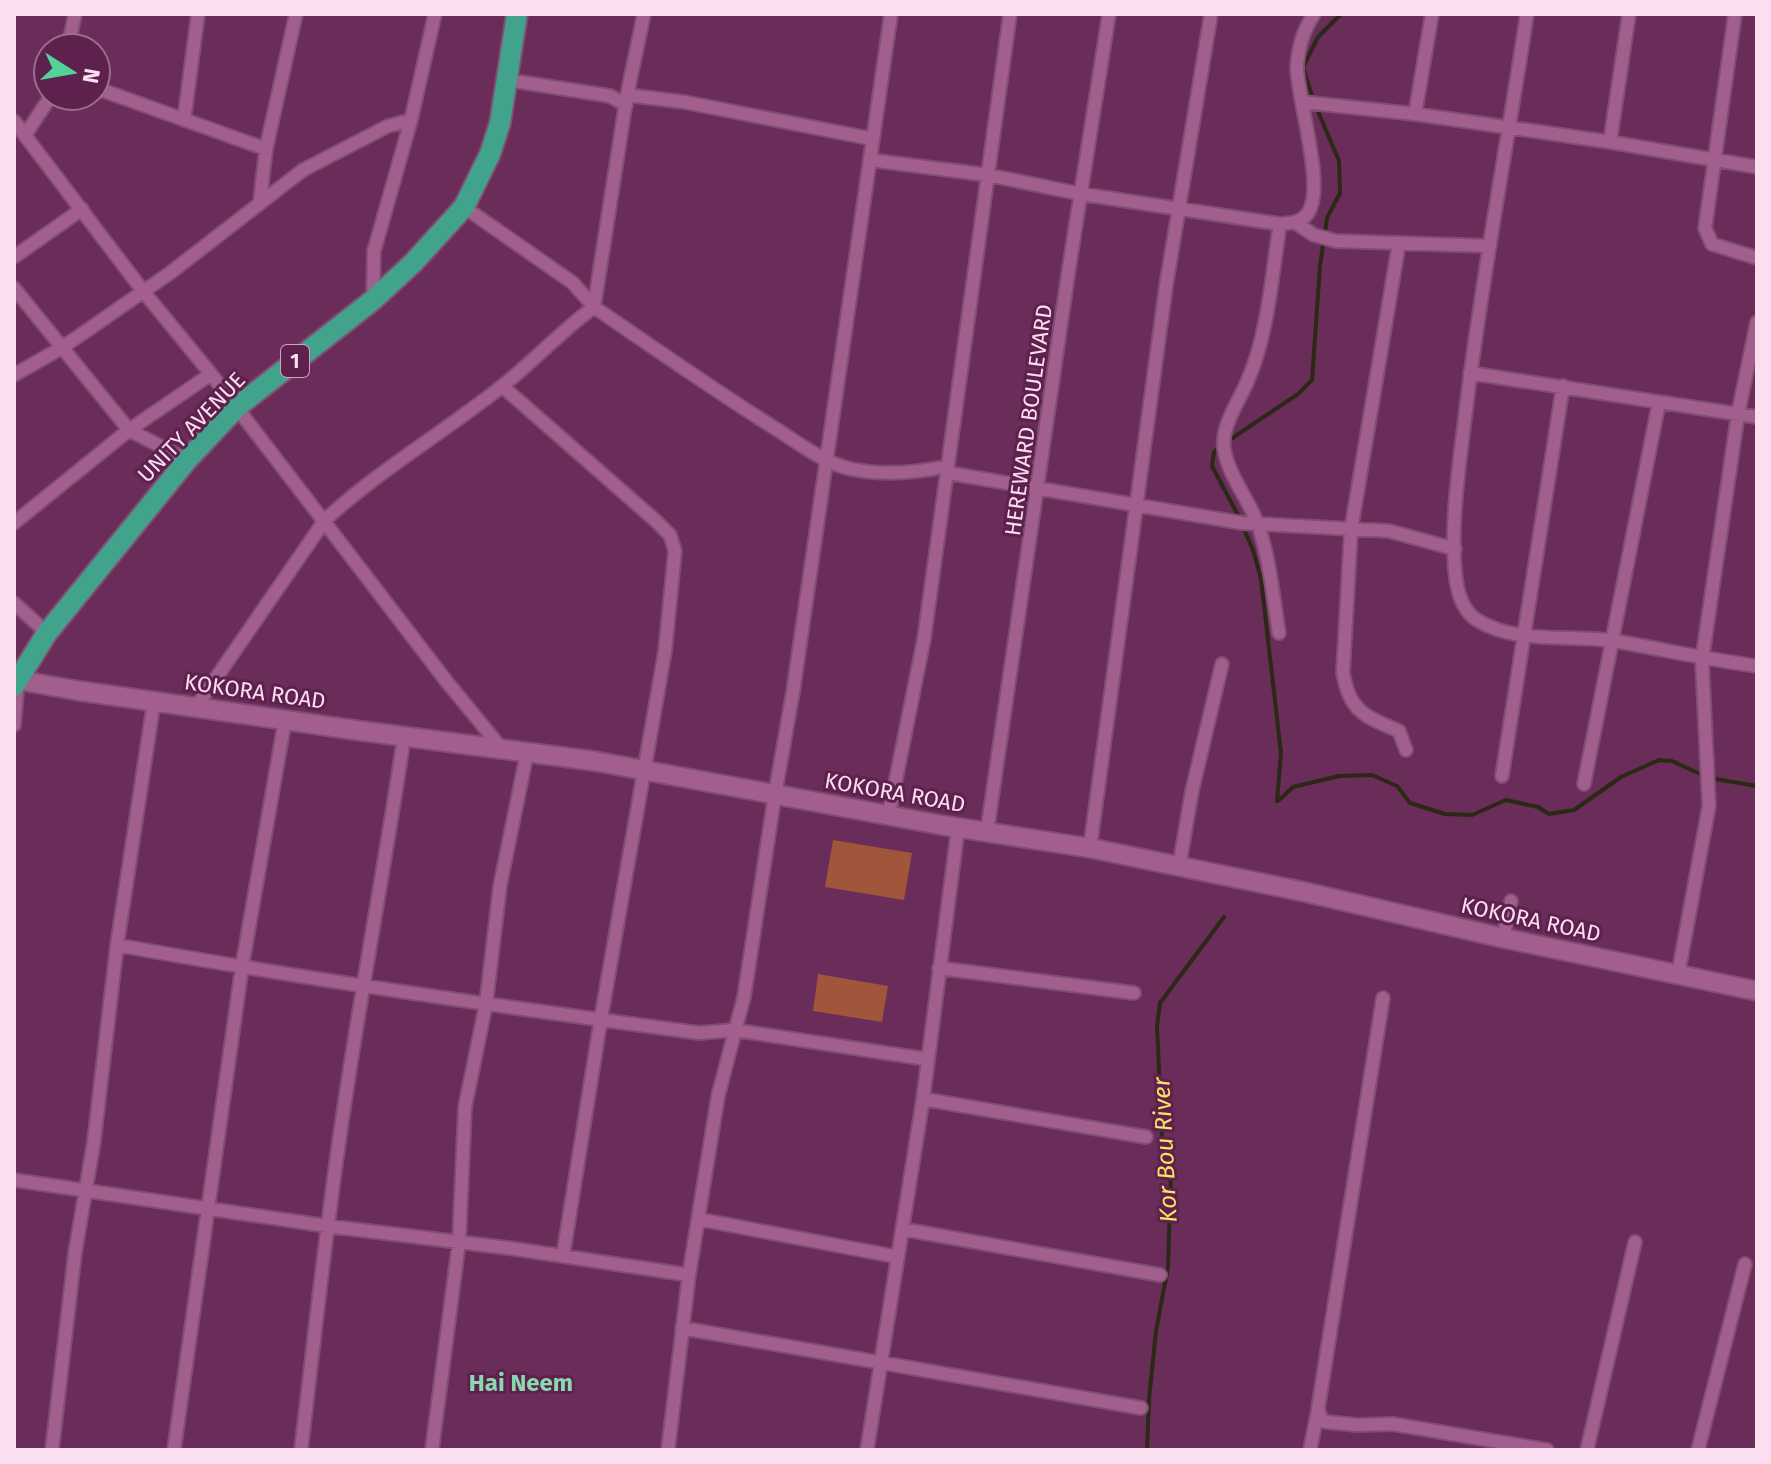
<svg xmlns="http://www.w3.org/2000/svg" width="1771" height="1464" font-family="'Fira Sans',sans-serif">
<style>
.pitch{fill:#a1553a}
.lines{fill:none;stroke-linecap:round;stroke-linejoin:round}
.stream{stroke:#2b2816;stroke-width:4}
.street-casing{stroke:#814d73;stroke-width:16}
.secondary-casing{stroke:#814d73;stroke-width:22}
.primary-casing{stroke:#814d73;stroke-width:24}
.street{stroke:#a25f8d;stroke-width:12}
.secondary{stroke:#a25f8d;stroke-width:18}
.primary{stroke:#41a38b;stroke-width:20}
.labels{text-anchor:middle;stroke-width:6;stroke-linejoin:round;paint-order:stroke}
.shield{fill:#5e214d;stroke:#cda5c0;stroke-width:2}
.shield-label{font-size:20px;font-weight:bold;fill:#fcdef1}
.street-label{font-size:22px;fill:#fcdef1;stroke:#5e214d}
.water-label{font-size:24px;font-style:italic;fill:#f9e362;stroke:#5e214d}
.neighbourhood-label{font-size:24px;font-weight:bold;fill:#89d9af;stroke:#5e214d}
</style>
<rect width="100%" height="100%" fill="#6a2c58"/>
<path class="pitch" d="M 833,840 L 912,853 L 904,900 L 825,887 Z
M 818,974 L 888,986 L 882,1022 L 813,1011 Z"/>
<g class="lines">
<path class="stream" d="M 1228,441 L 1298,394 L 1312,380 L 1320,266 L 1327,218 L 1340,193 L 1339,161 L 1314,102 L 1303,67 L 1318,37 L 1341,14
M 1221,446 L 1214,452 L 1212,466 L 1240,519
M 1243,527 L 1253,550 L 1261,579 L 1281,753 L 1277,801
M 1279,800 L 1293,787 L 1339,776 L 1372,775 L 1397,786 L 1410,803 L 1445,814 L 1472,815 L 1506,800 L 1538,807 L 1549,814 L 1574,810 L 1621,777 L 1659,760 L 1672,761 L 1709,778 L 1757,786
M 1147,1450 L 1149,1399 L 1156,1331 L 1168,1267 L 1171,1174 L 1162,1136 L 1157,1026 L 1160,1003 L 1224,917"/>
<defs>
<path id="street" d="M 1527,14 C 1507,146 1482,277 1466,409 C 1460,461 1449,527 1456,579 C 1458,594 1463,611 1477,620 C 1517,645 1570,634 1614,641 C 1662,649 1709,660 1757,666
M 1735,14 L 1705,228 L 1712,244 L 1757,258
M 68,48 L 75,14
M 507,80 L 610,96 L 626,105
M 96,88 L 266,149
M 627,95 L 684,102 L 873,139
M 1302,102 L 1415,114 L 1610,142 L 1757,167
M 1415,114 L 1432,14
M 184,120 L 198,14
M 14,121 L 143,291 L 211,374 L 447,682 L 502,749
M 25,135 L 51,96
M 1610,142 L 1629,14
M 870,160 L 988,175 L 1081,194 L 1280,224 C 1291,223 1301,223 1308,213 C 1326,187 1297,99 1297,67 C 1298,49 1304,29 1314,14
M 260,201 L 266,149 L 296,14
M 464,207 L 573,283 L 594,307 C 654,348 714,390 776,429 C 800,444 824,463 851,469 C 884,476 916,473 948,466
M 1296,223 L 1314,235 L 1336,241 L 1490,246
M 1399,243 L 1351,530 L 1343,672 C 1349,711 1364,716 1399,731 L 1406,750
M 14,257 L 82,209
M 14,288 L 129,430 L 187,460
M 373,299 L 374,251 L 411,120 L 435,14
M 1470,373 L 1757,417
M 14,375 L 63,347 L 170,273 L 303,170 L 388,126 L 411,120
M 502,386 L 656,521 L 670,535 L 675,551 L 665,651 L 601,1018 L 563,1256
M 948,473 L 1242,523 L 1389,531 L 1455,549
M 14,523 L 129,430 L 211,374
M 14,603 L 47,633
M 1279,633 C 1273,597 1270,559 1258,525 C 1249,499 1228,476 1224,448 C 1221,425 1240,400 1248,380 C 1268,334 1272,274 1280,224
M 196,707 L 325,520 C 379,470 443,433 501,387 C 533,362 561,331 594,307 L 627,95 L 644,14
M 14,725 L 18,680
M 1502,776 L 1563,386
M 1584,784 L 1659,402
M 889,814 L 924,639 L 1010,14
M 987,832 L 1069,268 L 1109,14
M 1090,848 L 1166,286 L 1211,14
M 1179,867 L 1192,791 L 1222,664
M 1503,938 L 1511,901
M 117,945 C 310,980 504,1007 699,1033 L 734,1030 L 926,1059
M 939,968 L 1134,993
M 1678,975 L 1709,806 L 1702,660 L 1738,414 L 1757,322
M 1383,998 L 1318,1409 L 1321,1419 L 1326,1422 L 1357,1425 L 1393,1424 L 1547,1450
M 923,1099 L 1146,1137
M 14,1180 L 327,1226 L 508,1248 L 689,1275
M 698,1219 L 898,1257
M 902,1229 L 1160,1275
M 682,1328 L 1141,1408
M 52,1450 L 75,1253 L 94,1141 L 117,945 L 154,701
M 174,1450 L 242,967 L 285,720
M 301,1450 C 315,1334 327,1217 345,1101 C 363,980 386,859 404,737
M 432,1450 L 459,1242 L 465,1107 L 486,1004 L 500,886 L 527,753
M 668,1450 L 689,1275 L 718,1096 L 744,997 L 775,794 L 793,692 L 891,14
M 867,1450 L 923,1099 L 958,828
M 1310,1450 L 1318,1410
M 1587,1450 L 1635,1242
M 1698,1450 L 1745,1264"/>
<path id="secondary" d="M 18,680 L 80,691 L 362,731 L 594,761 L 941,825 L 1090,848 L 1305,892 L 1503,938 L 1757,991"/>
<path id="primary" d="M 14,686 L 47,633 L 187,460 L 237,407 L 373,300 L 413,263 L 464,207 L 490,154 L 500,123 L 517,14"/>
</defs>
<use href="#street" class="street-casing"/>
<use href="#secondary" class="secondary-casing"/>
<use href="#primary" class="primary-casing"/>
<use href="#street" class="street"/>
<use href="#secondary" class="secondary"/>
<use href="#primary" class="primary"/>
</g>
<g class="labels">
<rect class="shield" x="281" y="345" width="28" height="32" rx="6"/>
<g class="shield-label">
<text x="295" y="368">1</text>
</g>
<g class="street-label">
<text transform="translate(1028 420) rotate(-82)" y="8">HEREWARD BOULEVARD</text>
<text transform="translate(191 427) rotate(-46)" y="8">UNITY AVENUE</text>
<text transform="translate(255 691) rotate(8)" y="8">KOKORA ROAD</text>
<text transform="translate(895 792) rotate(10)" y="8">KOKORA ROAD</text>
<text transform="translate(1531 919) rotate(12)" y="8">KOKORA ROAD</text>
</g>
<g class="water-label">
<text transform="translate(1165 1150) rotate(-93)" y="8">Kor Bou River</text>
</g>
<g class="neighbourhood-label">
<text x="521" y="1391">Hai Neem</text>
</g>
</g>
<rect width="1771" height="1464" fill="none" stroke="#fcdef1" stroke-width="32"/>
<g transform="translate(72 72) rotate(101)"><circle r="38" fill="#5e214d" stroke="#9d6d8f" stroke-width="2"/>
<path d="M0-6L14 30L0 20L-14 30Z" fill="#52d397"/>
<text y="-12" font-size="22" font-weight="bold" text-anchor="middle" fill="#fcdef1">N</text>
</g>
</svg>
